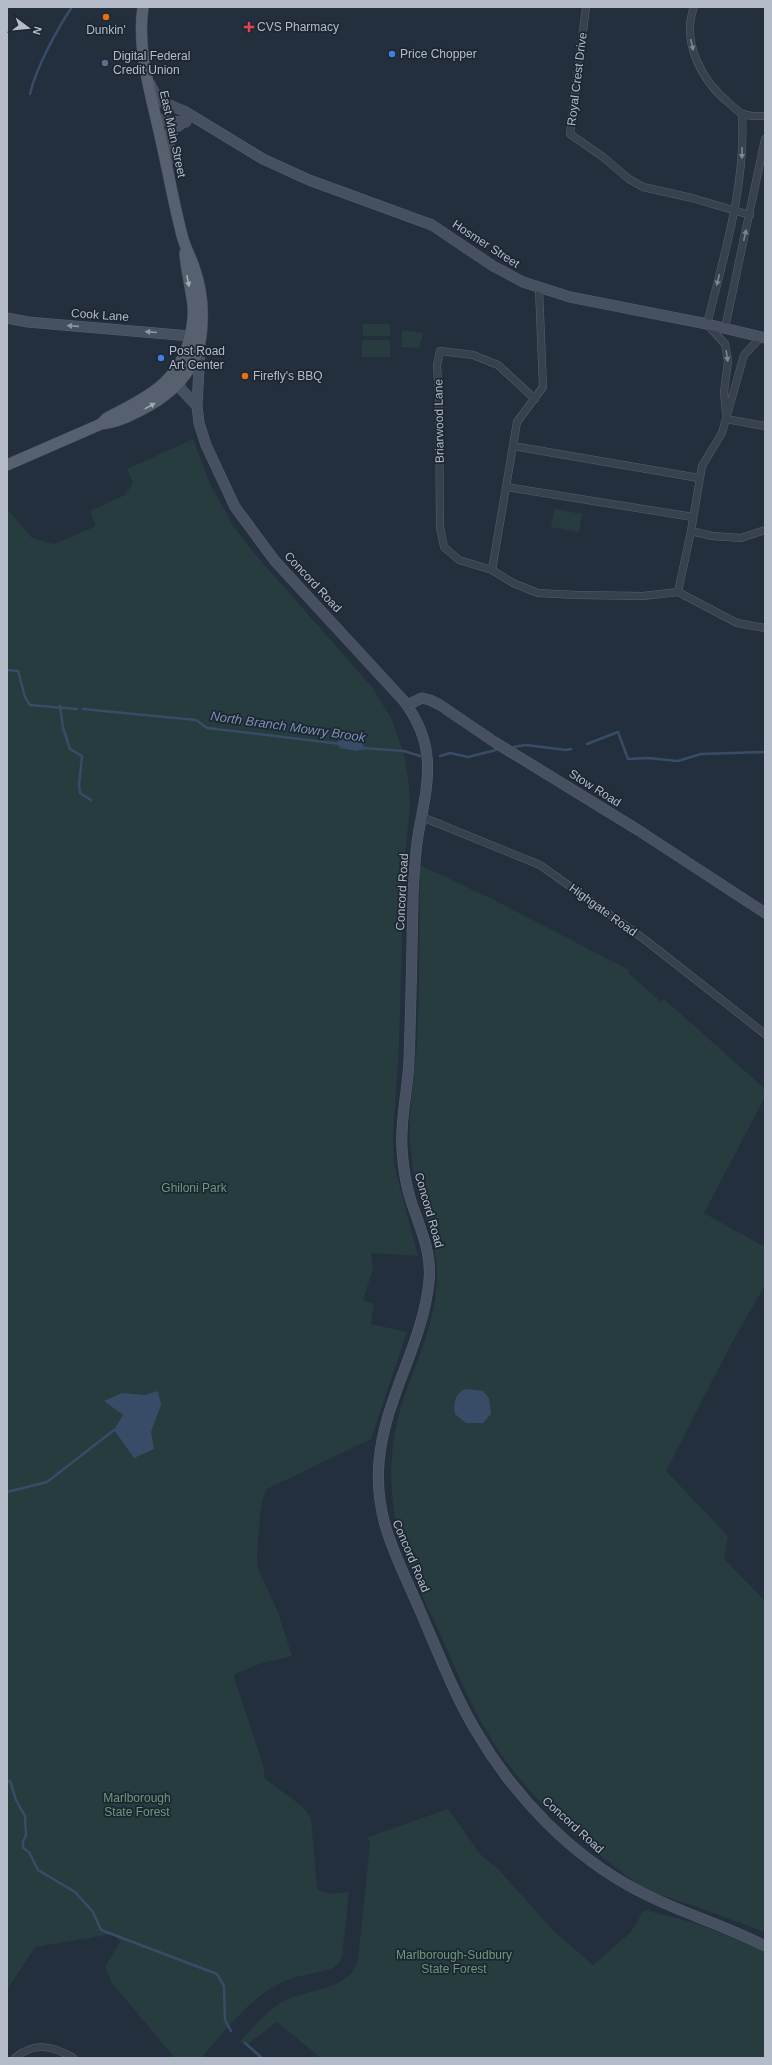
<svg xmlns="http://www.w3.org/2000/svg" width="772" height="2065" font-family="Arial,sans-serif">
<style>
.green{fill:#263c3f}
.water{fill:#394c67}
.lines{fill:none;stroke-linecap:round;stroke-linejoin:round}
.stream{stroke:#394c67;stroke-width:2.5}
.street-casing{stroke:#565f6c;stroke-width:8}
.secondary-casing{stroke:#565f6c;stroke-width:11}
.primary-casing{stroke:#414a57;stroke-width:12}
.street{stroke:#38414e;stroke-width:7}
.secondary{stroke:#465061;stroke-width:10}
.primary{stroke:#56606e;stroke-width:11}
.oneway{fill:#7c8592}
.oneway2{fill:#a1aab7}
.oneway3{fill:#8e96a5}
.food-dot{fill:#e8710a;stroke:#1d2633;stroke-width:1.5}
.health-dot{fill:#e0444e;stroke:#1d2633;stroke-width:1.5}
.shop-dot{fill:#3f7fe0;stroke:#1d2633;stroke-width:1.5}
.service-dot{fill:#5c6f8a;stroke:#1d2633;stroke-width:1.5}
.labels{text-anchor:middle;stroke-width:3.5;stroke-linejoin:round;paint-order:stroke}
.poi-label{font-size:12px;fill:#b4bcc9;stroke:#1d2633;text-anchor:start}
.street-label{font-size:12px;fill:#b4bcc9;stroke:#1d2633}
.park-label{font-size:12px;fill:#6b9a76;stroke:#1d2633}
.water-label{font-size:13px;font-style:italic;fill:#7c92b1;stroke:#1d2633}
</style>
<rect width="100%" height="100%" fill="#242f3e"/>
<path class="green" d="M 363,324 L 390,324 L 390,336 L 363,336 Z
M 402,330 L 423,333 L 419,348 L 401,347 Z
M 362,340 L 390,340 L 390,357 L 362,357 Z
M 193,439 L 210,484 L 234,527 L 254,553 L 372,687 L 391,718 L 404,753 L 409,786 L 410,807 L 404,864 L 399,1044 L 393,1136 L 394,1165 L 418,1256 L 371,1253 L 373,1269 L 363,1300 L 374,1304 L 371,1324 L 407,1332 L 371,1439 L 267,1489 L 263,1498 L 260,1514 L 257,1559 L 258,1569 L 278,1612 L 292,1656 L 262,1663 L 235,1674 L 234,1677 L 263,1765 L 265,1779 L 302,1806 L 311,1818 L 317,1888 C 325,1896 339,1893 349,1892 L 342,1957 L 338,1964 L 333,1968 C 317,1974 300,1974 285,1981 C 249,1997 226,2030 201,2058 L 175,2058 L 112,1983 L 105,1967 L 120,1942 L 114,1934 L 35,1947 L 7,1990 L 7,509 L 32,538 L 54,544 L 96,526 L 90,511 L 125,495 L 133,483 L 127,469 Z
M 554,509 L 582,514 L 579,532 L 551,527 Z
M 420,865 L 492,899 L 627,969 L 629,970 L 628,973 L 661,1002 L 664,999 L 765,1089 L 765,1097 L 704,1213 L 765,1247 L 765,1285 L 729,1348 L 666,1471 L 728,1536 L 724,1559 L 765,1601 L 765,1932 L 697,1907 L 639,1888 L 641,1886 C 582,1844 526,1798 489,1735 C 470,1705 457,1672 443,1640 C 429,1609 413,1579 402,1548 C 389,1502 387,1454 401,1407 C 415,1363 436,1324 437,1277 C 438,1249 426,1222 419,1196 C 414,1179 412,1162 410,1144 C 408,1111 415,1076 417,1043 C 420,984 419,924 420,865 Z
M 448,1809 L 481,1855 L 499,1870 L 553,1930 L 593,1965 L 631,1932 L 644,1910 L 691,1922 L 765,1949 L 765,2058 L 321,2058 L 277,2022 L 245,2046 L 240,2041 C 252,2029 265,2013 280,2003 C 306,1988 351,1992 358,1959 L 370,1844 L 368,1837 Z"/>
<path class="water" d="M 340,738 L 362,743 L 365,749 L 356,751 L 340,748 L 337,743 Z
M 466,1389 L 483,1391 L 489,1398 L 491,1414 L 483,1423 L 466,1423 L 455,1414 C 453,1403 455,1393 466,1389 Z
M 158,1391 L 161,1405 L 151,1432 L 154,1449 L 134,1458 L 114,1430 L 123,1415 L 104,1401 L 122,1393 L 144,1395 Z"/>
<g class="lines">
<path class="stream" d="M 30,94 C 36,68 57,29 72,7
M 7,670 L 18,671 L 25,697 L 30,705 L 77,709
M 60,706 L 63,728 L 70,749 L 82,756 L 79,785 L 80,793 L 91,800
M 83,709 L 196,720 L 207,728 L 341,744
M 587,744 L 618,732 L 628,759 L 648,758 L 678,761 L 701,754 L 765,752
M 514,747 L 526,745 L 566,750 L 571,749
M 363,748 L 404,751 L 420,756
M 440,756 L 450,753 L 468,757 L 496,750
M 7,1492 L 47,1482 L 114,1430
M 7,1781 L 10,1781 L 16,1800 L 25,1816 L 26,1835 L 23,1842 L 23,1848 L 29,1852 L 38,1870 L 75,1892 L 93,1912 L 101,1930 L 217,1974 L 224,1986 L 225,2020 L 231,2031
M 245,2043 L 262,2058"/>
<defs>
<path id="street" d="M 586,7 L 570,134 L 603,157 L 629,179 L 643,187 L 692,198 L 750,215
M 694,7 C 681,42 702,81 729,103 C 733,107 738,112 743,114 C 750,117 758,116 765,116
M 539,288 L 543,387 L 517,422 L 492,570 L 513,583 L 538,593 L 576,595 L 643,596 L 678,592 L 691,531 L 702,466 L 722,433 L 744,355 L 761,337
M 725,328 L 765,139
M 726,413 L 724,392 L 728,361 L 725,344 L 707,324 C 724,255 746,186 742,114
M 726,419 L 765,426
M 513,446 L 699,478
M 506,487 L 693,517
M 691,531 L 712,536 L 741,538 L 765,530
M 492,570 L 459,560 L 444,547 L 440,527 L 439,398 L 437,365 L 440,351 L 473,355 L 498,365 L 535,399
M 678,592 L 737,623 L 765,628
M 422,817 L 540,865 L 644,939 L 765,1034
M 15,2058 C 34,2041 54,2046 73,2058"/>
<path id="secondary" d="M 150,84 L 157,98 L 162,102 L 184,111 L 263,159 L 309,180 L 432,225 L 493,266 L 523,282 L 570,297 L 707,324 L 765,338
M 156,118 L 165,121 L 186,122
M 168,162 L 170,132 L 185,121
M 7,318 L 28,322 L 190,336
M 200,349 L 197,406 L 199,423 L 206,445 L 235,507 L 275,561 L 403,700 C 437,744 429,779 419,830 C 415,851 414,874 413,895 C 412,950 411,1006 409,1061 C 408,1090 400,1119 402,1148 C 403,1167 406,1187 412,1204 C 421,1230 432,1254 429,1281 C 423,1344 384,1399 379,1462 C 374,1522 399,1560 421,1613 C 438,1652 454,1694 476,1731 C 514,1796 572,1857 639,1891 C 680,1913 725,1925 765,1946
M 178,376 L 181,389 L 197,406
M 407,705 L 422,698 L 430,700 L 440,705 L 493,741 L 638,830 L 765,913"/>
<path id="primary" d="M 102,423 L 107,418 C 143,399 177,385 189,341 C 192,330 194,317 193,305 C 191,287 186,270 185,253
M 7,465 L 101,424 C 114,423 124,419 135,413 C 174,395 202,367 202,321 C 203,303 200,284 194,267 C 191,258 186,249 183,239 C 173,202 167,164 158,127 C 149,87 137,47 143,7"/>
</defs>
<use href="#street" class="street-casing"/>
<use href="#secondary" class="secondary-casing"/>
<use href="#primary" class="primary-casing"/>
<use href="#street" class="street"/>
<use href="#secondary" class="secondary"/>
<use href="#primary" class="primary"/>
</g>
<defs><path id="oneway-solid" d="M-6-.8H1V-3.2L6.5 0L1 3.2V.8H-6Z"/></defs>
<g class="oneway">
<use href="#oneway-solid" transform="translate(692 45) rotate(77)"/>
<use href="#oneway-solid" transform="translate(742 153) rotate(91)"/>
<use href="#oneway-solid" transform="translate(745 235) rotate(-77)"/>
<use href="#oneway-solid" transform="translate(718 280) rotate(104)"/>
<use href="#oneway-solid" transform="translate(727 356) rotate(81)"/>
</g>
<g class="oneway2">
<use href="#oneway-solid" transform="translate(188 281) rotate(79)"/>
<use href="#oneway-solid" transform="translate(150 406) rotate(-29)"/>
</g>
<g class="oneway3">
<use href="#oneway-solid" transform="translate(73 326) rotate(-176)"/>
<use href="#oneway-solid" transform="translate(151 332) rotate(-175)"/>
</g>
<g class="food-dot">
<circle cx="106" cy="17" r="4"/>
<circle cx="245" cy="376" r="4"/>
</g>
<path class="health-dot" d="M247 21h4v4h4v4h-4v4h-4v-4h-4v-4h4z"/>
<g class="shop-dot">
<circle cx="392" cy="54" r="4"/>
<circle cx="161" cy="358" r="4"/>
</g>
<circle class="service-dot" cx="105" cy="63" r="4"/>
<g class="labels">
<g class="poi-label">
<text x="257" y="31">CVS Pharmacy</text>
<text x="106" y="34" text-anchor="middle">Dunkin'</text>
<text x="400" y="58">Price Chopper</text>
<text x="113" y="60">Digital Federal<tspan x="113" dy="14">Credit Union</tspan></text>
<text x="169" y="355">Post Road<tspan x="169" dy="14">Art Center</tspan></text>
<text x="253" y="380">Firefly's BBQ</text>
</g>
<g class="street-label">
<text transform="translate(577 79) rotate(-83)" y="4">Royal Crest Drive</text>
<text transform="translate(173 134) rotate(78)" y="4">East Main Street</text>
<text transform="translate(486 244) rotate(33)" y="4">Hosmer Street</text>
<text transform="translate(100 315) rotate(4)" y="4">Cook Lane</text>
<text transform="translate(439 421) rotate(-91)" y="4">Briarwood Lane</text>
<text transform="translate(313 582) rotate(47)" y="4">Concord Road</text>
<text transform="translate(595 788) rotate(32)" y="4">Stow Road</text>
<text transform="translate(402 892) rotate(-87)" y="4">Concord Road</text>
<text transform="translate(603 910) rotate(36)" y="4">Highgate Road</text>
<text transform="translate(429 1210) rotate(74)" y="4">Concord Road</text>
<text transform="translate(411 1556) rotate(67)" y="4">Concord Road</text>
<text transform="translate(573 1825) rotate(42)" y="4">Concord Road</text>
</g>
<g class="park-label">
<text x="194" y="1192">Ghiloni Park</text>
<text x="137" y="1802">Marlborough<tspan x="137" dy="14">State Forest</tspan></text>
<text x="454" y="1959">Marlborough-Sudbury<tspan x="454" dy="14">State Forest</tspan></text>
</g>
<g class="water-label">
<text transform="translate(288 726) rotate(8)" y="5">North Branch Mowry Brook</text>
</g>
</g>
<rect width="772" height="2065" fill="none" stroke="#b4bcc9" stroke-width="16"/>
<g transform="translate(28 28) rotate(106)" stroke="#1d2633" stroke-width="3" paint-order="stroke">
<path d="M0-3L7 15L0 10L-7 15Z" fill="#b4bcc9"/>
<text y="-6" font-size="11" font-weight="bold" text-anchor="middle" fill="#b4bcc9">N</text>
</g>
</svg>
